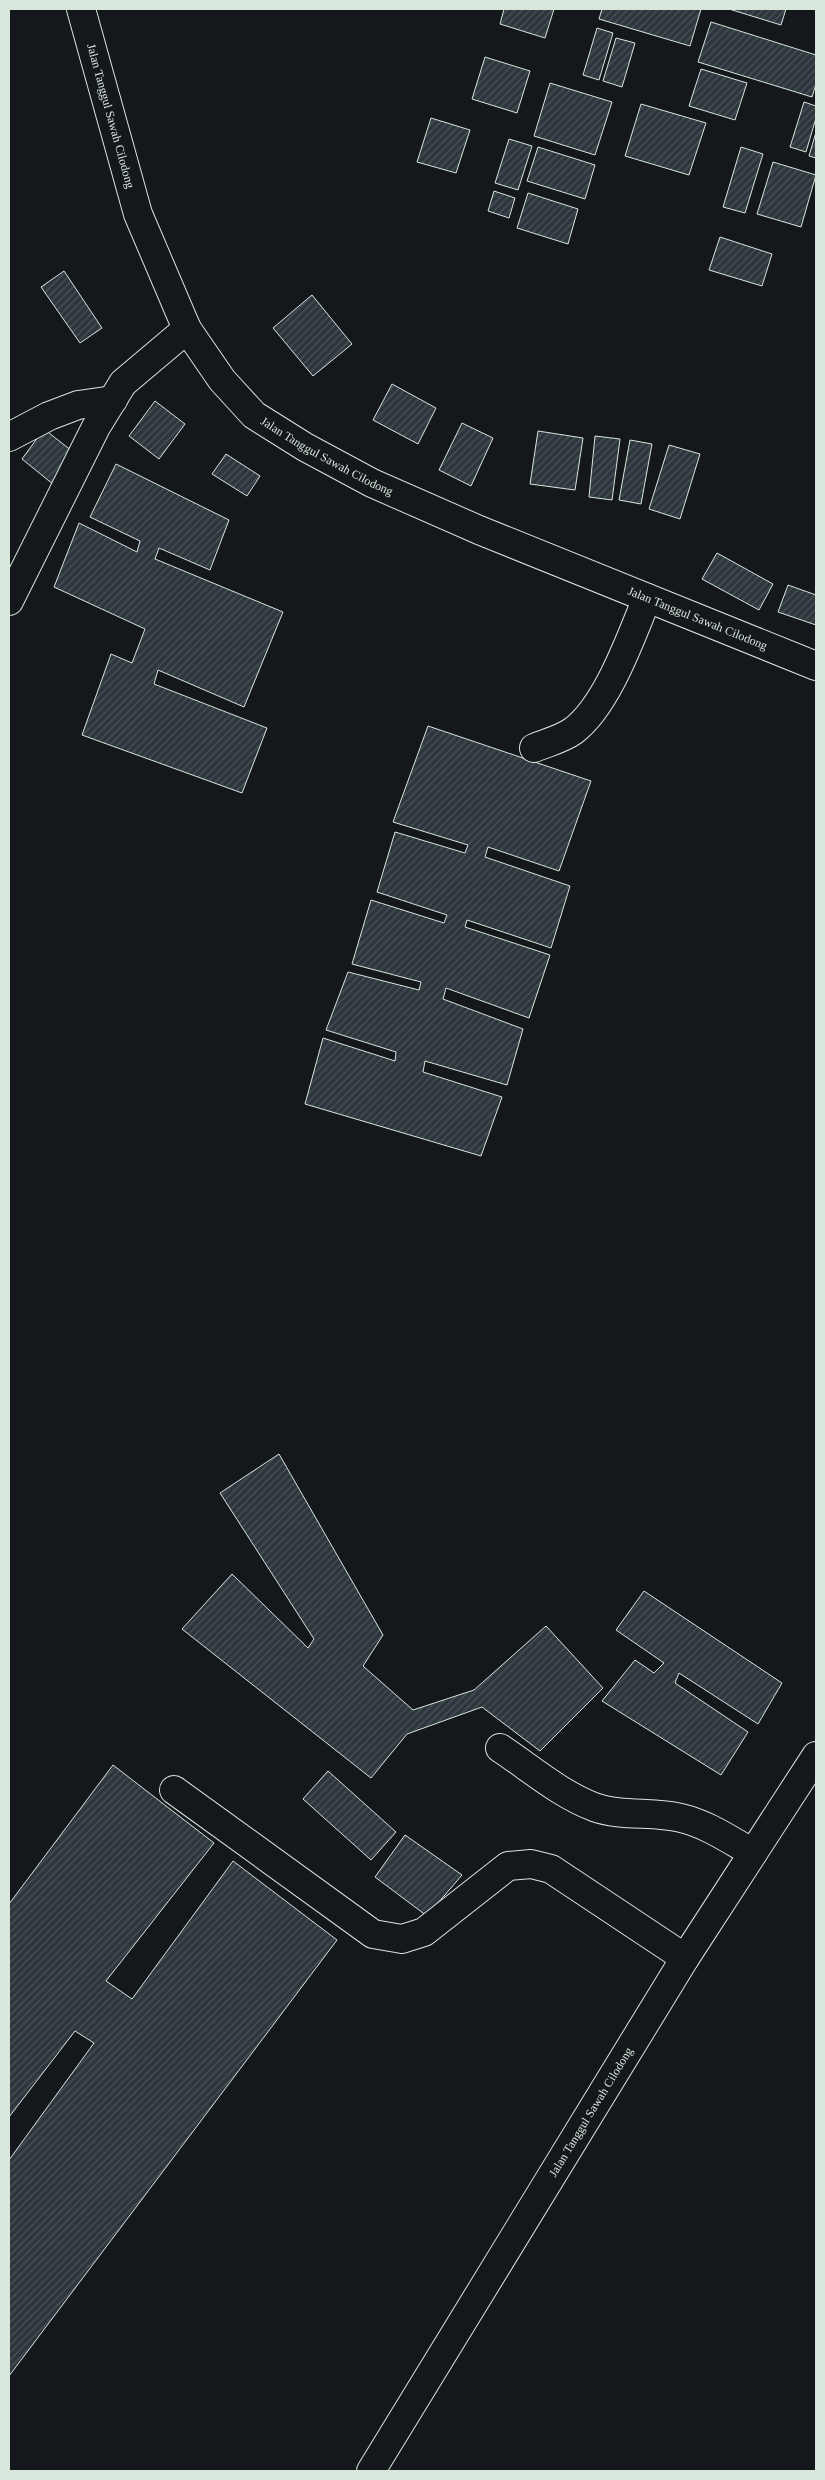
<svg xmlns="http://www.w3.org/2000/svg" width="825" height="2480" font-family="Georgia,serif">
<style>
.building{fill:url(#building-hatch);stroke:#d8e6dc}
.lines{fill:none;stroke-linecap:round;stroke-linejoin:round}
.minor-casing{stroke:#d8e6dc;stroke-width:30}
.minor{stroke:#14181c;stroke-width:28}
.labels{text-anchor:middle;stroke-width:4;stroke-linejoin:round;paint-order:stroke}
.street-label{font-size:12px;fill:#d8e6dc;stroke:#14181c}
</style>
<defs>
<pattern id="building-hatch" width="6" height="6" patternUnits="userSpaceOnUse" patternTransform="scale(1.25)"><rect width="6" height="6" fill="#2c363c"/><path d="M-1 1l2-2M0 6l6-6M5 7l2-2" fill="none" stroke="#4a5358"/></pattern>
</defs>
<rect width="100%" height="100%" fill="#14181c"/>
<path class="building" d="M 504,9 L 554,9 L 545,38 L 500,24 Z
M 602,9 L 701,9 L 690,46 L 599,19 Z
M 729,9 L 786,9 L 781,25 Z
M 711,22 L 816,55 L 816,84 L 812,97 L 698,62 Z
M 597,28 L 613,33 L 599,80 L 583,75 Z
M 616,38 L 635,43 L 622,87 L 603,81 Z
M 485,57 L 530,71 L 517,113 L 472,99 Z
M 701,69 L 747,83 L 735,120 L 689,106 Z
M 550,83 L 612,102 L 595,155 L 534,136 Z
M 804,102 L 816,106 L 816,118 L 806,152 L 790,147 Z
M 641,104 L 706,123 L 689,175 L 625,156 Z
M 431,118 L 470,130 L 456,173 L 417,162 Z
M 816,132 L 816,158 L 809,156 Z
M 509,139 L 532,146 L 518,190 L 495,183 Z
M 538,147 L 595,165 L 585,199 L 527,181 Z
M 741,147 L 763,154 L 745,213 L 723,207 Z
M 773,162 L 816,175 L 801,227 L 757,214 Z
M 494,191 L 515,198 L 509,218 L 488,211 Z
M 528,193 L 578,209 L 568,244 L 517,228 Z
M 720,237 L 772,254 L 762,286 L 709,270 Z
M 64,271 L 102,328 L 80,343 L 41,287 Z
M 312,295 L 352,344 L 313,376 L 273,328 Z
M 392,384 L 436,408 L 418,444 L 373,420 Z
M 155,401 L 185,424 L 159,459 L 129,436 Z
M 462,423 L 493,438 L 471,486 L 439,470 Z
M 44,429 L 77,455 L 54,485 L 22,459 Z
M 538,431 L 583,438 L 575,490 L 530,484 Z
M 595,436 L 620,439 L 612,500 L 589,497 Z
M 630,440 L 652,444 L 641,504 L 619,500 Z
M 669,445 L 700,454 L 680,519 L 649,509 Z
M 226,454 L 260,476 L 247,496 L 212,474 Z
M 116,464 L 229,520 L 210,570 L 159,548 L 155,559 L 283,612 L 244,707 L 158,670 L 154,684 L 267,728 L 242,793 L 82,735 L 111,654 L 132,663 L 145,629 L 54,587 L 79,523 L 137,552 L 140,541 L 90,517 Z
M 717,553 L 773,584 L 759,610 L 702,579 Z
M 788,585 L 816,595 L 816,625 L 778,612 Z
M 428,726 L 591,781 L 559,871 L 488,847 L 485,857 L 570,886 L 551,948 L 467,920 L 465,927 L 550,955 L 529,1018 L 446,988 L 443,999 L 523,1029 L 507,1085 L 425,1061 L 423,1072 L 502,1097 L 481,1156 L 305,1104 L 323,1038 L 395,1061 L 396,1052 L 326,1030 L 348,972 L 419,990 L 421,982 L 352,964 L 371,900 L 444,923 L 447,915 L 377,892 L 395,832 L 465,853 L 468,845 L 393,822 Z
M 279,1454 L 383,1635 L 363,1666 L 413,1710 L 474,1690 L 546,1626 L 603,1688 L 540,1751 L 482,1707 L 407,1734 L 371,1778 L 182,1629 L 232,1574 L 308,1648 L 314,1639 L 220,1493 Z
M 644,1591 L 782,1683 L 758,1724 L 679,1673 L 675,1683 L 748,1732 L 721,1775 L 602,1701 L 635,1660 L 654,1673 L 664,1663 L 616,1630 Z
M 113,1765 L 214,1843 L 106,1981 L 132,1999 L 233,1861 L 337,1940 L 9,2376 L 9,2160 L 94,2043 L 75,2031 L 9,2117 L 9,1904 Z
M 328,1771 L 396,1832 L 371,1860 L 303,1799 Z
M 405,1835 L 462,1875 L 427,1916 L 375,1877 Z"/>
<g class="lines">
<defs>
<g id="minor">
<path id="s1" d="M 81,9 L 138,214 L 187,329 L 222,380 L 254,415 L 305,447 L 372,483 L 479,530 L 816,666"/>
<path d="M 9,437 L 49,416 L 78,405 L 113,400"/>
<path d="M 9,601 L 96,427 L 123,383 L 187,329"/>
<path d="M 534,748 C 546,743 562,739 573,731 C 607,706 631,637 647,598"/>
<path d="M 500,1748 C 530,1768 560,1794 594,1807 C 622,1817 653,1811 681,1818 C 707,1824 730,1840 753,1853"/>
<path d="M 174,1790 L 373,1934 L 402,1939 L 424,1932 L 508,1866 L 531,1864 L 551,1869 L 685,1958"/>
<path id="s2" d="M 371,2471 L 685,1958 L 816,1756"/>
</g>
</defs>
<use href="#minor" class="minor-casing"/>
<use href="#minor" class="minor"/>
</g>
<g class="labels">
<g class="street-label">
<text dy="4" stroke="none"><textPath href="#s1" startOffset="111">Jalan Tanggul Sawah Cilodong</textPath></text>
<text dy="4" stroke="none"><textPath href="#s1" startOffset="531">Jalan Tanggul Sawah Cilodong</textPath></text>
<text dy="4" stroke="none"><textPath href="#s1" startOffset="936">Jalan Tanggul Sawah Cilodong</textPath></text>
<text dy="4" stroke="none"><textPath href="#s2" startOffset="421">Jalan Tanggul Sawah Cilodong</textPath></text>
</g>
</g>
<rect width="825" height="2480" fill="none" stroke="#d8e6dc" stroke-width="20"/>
</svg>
